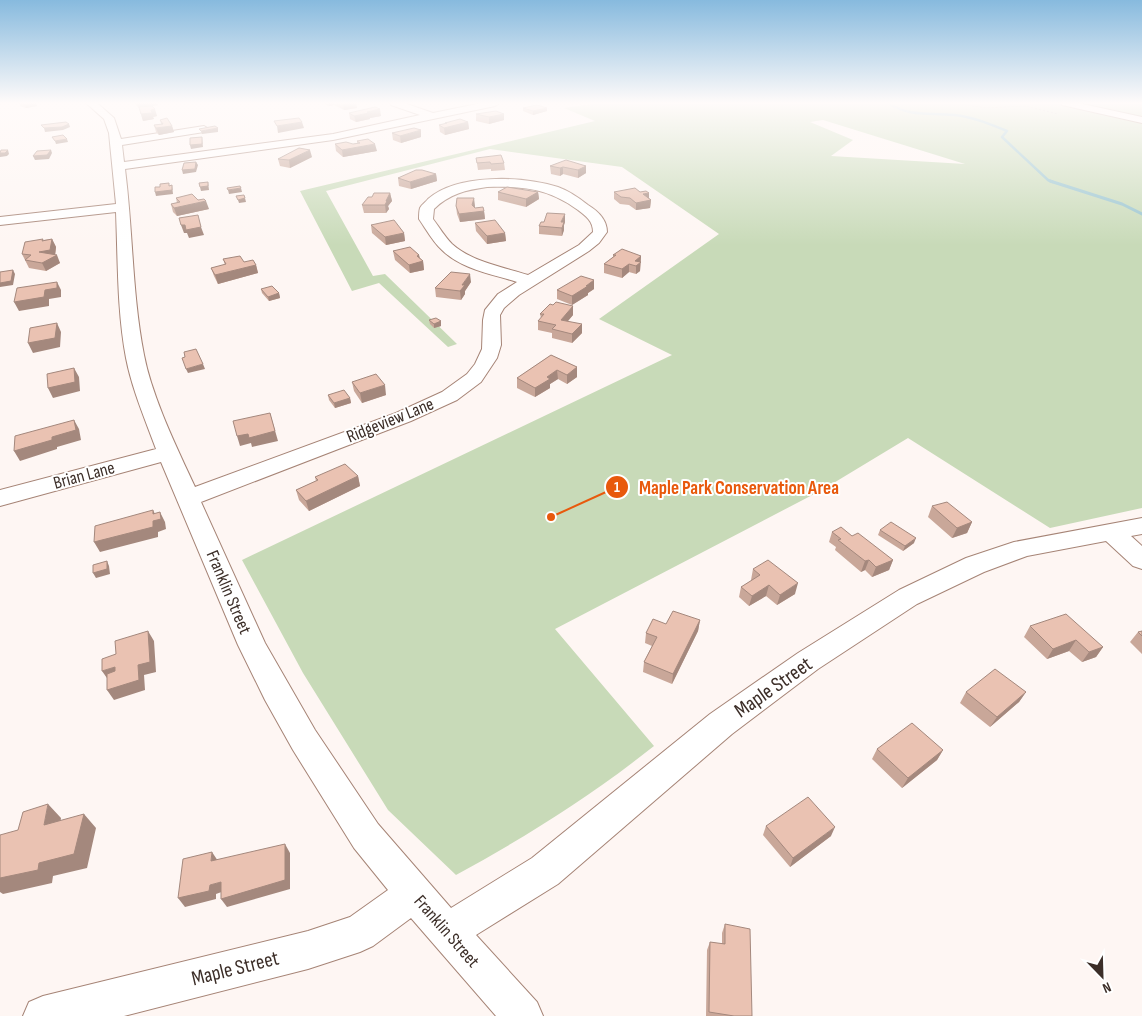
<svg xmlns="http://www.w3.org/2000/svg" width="1142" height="1016" font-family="'Sofia Sans Condensed',sans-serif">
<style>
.green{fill:#c8dab8;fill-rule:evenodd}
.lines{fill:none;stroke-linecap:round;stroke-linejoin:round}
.stream-far1{stroke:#96c3ce;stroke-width:2.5}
.stream{stroke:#96c3ce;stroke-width:3}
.minor-casing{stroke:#a68476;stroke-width:2}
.path{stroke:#b3a9a5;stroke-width:1;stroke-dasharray:2 2;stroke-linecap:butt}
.minor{fill:#fff;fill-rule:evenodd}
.wall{fill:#c9a799}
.shaded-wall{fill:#a4887d}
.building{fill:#eac2b2;stroke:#a4887d}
.labels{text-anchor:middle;stroke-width:4;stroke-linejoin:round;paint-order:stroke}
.street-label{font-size:18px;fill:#3c2e28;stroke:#fff}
.near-street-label{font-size:21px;fill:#3c2e28;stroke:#fff}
.leader{fill:none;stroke:#e8590c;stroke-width:2}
.callout-dot{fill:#e8590c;stroke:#fff;stroke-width:2}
.mark-label{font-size:15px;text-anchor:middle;font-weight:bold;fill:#fff}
.callout-label{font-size:19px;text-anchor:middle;font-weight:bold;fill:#e8590c;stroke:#fff;stroke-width:4;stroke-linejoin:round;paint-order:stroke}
</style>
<rect width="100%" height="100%" fill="#fef6f3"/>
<path class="green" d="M 599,103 L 1057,103 L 1142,122 L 1142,508 L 1050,528 L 908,438 L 822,490 L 555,629 L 654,746 C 591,796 526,837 456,875 L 388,810 L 303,673 L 242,560 L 672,355 L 599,319 L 719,234 L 622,167 L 490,149 L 326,191 L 373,276 L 385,274 L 457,344 L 448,347 L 379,283 L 352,291 L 300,191 L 595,121 L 564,108 ZM 823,120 L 965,164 L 831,156 L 853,140 L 810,122 Z
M 1073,103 L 1142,103 L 1142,118 Z"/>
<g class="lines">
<path class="stream-far1" d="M 888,103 C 912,118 929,112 955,115 C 973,117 990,124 1007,131 L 1002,137 L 1048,180 L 1053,182"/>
<path class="stream" d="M 1050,181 L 1122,204 L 1142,214"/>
<defs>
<path id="minor" d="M 86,103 L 97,103 L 114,118 L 121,139 L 204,126 L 209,129 L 204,132 L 122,145 L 124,162 L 333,134 L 420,115 L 391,105 L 390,103 L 404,103 L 433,113 L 482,103 L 500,103 L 495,106 L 333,140 L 125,169 C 133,231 132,294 144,355 C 152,397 177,448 195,487 L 396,413 L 442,392 L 467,374 L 475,364 L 482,349 L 483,320 L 485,310 L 498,294 L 517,282 C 492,274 461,269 442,250 C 433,242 426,229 419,219 C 419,216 419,211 420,208 C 422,204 426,202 428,199 C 457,173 523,176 558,187 C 569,191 579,198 588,205 C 598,211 607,220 607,232 L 599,243 L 589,251 L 519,295 L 504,308 L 500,315 L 501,345 L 497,358 L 481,382 L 457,400 L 411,421 L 201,502 L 265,643 L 315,730 L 378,824 L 451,908 L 532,858 L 710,714 L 798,653 L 899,590 L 966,558 L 1014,542 L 1142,518 L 1142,534 L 1131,536 L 1142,546 L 1142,569 L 1133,566 L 1106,541 L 1027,556 L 984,572 L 917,604 L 818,669 L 732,734 L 558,884 L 476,935 L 537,1002 L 543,1016 L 496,1016 L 411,918 L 373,946 L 360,952 L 308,969 L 124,1016 L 23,1016 L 29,1002 L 43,996 L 308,931 L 350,917 L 388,890 L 354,848 L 293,750 L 265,700 L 238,645 L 161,462 L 0,506 L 0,490 L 156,449 C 145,419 132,389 126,358 C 117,310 118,260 116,212 L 0,225 L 0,217 L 116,204 L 109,133 L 104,119 ZM 487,187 C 523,186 548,188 578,210 C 586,216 593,221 593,232 L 579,245 L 528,275 C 503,267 472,262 452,244 C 445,237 439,227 433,219 L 434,209 C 449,194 466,190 487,187 Z
M 1061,103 L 1078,103 L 1142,117 L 1142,123 L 1062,105 Z"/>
</defs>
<use href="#minor" class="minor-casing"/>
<path class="path" d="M 956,103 L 986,108 L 1025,106 L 1058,114"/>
<use href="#minor" class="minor"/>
</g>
<path class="wall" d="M 19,103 L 36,103 L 37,106 L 26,108 L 20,106 Z
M 134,103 L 157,103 L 158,105 L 152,106 L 157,116 L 153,117 L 154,119 L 143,121 L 139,108 Z
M 324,103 L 356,103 L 357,108 L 344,110 L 334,105 L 329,106 L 324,104 Z
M 523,108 L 547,111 L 533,115 L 523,111 Z
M 349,113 L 381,116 L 370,118 L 370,119 L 356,122 L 350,119 Z
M 476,114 L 504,114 L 504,120 L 489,124 L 476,121 Z
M 160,120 L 172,126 L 174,132 L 159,135 L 156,132 L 154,125 L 161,124 Z
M 468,122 L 469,129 L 445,135 L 440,132 L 439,125 L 445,124 L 445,123 Z
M 392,133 L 421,137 L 401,143 L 393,140 Z
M 357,141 L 377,151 L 343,157 L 336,151 L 335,144 L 353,144 L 357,143 Z
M 312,157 L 290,168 L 280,166 L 278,159 Z
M 476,158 L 504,163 L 505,170 L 491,171 L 491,169 L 478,170 Z
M 550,166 L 586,166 L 586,173 L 578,178 L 563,174 L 560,176 L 551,174 Z
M 436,174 L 437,181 L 411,189 L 399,186 L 398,178 Z
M 498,192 L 538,192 L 539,199 L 526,207 L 498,200 Z
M 614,192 L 649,198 L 651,200 L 650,208 L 636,210 L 629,205 L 620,204 L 614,199 Z
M 390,193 L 392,201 L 388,206 L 389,209 L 386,213 L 364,213 L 362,205 L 372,197 Z
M 176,198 L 209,209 L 177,216 L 173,212 L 171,204 L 177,203 Z
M 456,206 L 475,206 L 475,208 L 484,211 L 485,219 L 460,222 L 457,214 Z
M 565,222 L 564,225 L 564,230 L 562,236 L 539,234 L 539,226 Z
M 475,223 L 505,233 L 506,241 L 487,244 L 476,231 Z
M 371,225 L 404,233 L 405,241 L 386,245 L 372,233 Z
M 52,239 L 56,247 L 55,255 L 60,263 L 46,271 L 29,268 L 22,254 L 43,240 Z
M 393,251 L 419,255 L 420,258 L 423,261 L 424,270 L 410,273 L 395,260 Z
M 613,255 L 641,256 L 640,271 L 636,274 L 629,272 L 622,278 L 604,273 L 604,264 L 613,257 Z
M 223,259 L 244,262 L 256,265 L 258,273 L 218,284 L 214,276 L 211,268 L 225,265 Z
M 471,282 L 465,291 L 465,294 L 461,300 L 436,297 L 435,288 Z
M 261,289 L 279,293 L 280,298 L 269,301 L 262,293 Z
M 594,289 L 588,293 L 588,295 L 572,305 L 557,299 L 557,290 Z
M 553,305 L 573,306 L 573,315 L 568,321 L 582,333 L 572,343 L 552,338 L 552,333 L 538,330 L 538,321 L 541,318 L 540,314 Z
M 429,320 L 441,321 L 441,326 L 434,328 L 430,324 Z
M 551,355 L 577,367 L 577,377 L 567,384 L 558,379 L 550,384 L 550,388 L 535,397 L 517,388 L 517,378 Z
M 352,382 L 386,395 L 362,403 L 354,391 Z
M 328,395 L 350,398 L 351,403 L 335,408 L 329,400 Z
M 358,476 L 360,486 L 309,511 L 299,500 L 296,490 L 316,481 L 315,477 Z
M 932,506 L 972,522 L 967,533 L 952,538 L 928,517 Z
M 880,530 L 914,543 L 903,551 L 878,535 Z
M 832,532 L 852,536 L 893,560 L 889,570 L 872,577 L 865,570 L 861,572 L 835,550 L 836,547 L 829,542 Z
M 753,569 L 795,594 L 777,605 L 766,596 L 749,606 L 739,597 L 741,587 L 752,580 L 751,580 Z
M 700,620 L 698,631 L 672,684 L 643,672 L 644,662 L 652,646 L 645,643 L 646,633 L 666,624 Z
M 1030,626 L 1103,647 L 1096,657 L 1082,662 L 1069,651 L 1047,659 L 1024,637 Z
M 1142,631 L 1142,654 L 1130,642 L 1138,632 Z
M 966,692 L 1026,692 L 1019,702 L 990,727 L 960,703 Z
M 877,749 L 943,750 L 937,760 L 902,788 L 872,759 Z
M 766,826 L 831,836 L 790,867 L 763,835 Z
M 725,924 L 752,1016 L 706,1016 L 707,950 L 710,942 L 722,944 L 722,933 Z"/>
<path class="shaded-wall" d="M 36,103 L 37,106 L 26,108 L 25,105 Z
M 137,103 L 157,103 L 158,105 L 139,108 Z
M 328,103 L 333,103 L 334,105 L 329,106 Z
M 348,103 L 356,103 L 357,108 L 344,110 L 343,104 Z
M 547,108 L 547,111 L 533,115 L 533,111 Z
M 155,109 L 157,116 L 153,117 L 154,119 L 143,121 L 141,114 Z
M 380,109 L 381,116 L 370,118 L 370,119 L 356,122 L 354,116 L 367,112 Z
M 504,114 L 504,120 L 489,124 L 489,117 Z
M 302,122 L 304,128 L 278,133 L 277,126 Z
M 468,122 L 469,129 L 445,135 L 444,128 Z
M 69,124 L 70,127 L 63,130 L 45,132 L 44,128 Z
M 172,126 L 174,132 L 159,135 L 156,128 Z
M 218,128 L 218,132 L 202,134 L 201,131 Z
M 421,130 L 421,137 L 401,143 L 400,136 Z
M 202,137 L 203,147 L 191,149 L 190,145 Z
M 67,139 L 68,142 L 56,144 L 55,141 Z
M 375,144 L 377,151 L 343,157 L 342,150 Z
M 8,150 L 9,154 L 7,156 L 0,157 L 0,153 Z
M 51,150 L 52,153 L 49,159 L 35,160 L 33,156 Z
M 310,150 L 312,157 L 290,168 L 289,160 Z
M 196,162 L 198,165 L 196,172 L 183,174 L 182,170 Z
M 586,166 L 586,173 L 578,178 L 578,170 Z
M 563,167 L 563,174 L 560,176 L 560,168 Z
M 436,174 L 437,181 L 411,189 L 410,182 Z
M 208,182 L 209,190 L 201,191 L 200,187 Z
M 172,185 L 173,194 L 156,196 L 155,192 Z
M 241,188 L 242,192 L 229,194 L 228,190 Z
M 538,192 L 539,199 L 526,207 L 526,199 Z
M 390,193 L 392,201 L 388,206 L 389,209 L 386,213 L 385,205 L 386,201 Z
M 649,193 L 649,200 L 651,200 L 650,208 L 636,210 L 636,203 L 643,194 Z
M 245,198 L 246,202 L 239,203 L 238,200 Z
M 474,198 L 475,206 L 473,212 L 484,211 L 485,219 L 460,222 L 459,214 L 472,205 Z
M 206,201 L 209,209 L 177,216 L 174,208 Z
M 565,214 L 565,222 L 564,225 L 564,230 L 562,236 L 561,222 Z
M 181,225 L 185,225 L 201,227 L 204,235 L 189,238 L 187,233 L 184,233 Z
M 404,233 L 405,241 L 386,245 L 385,237 Z
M 505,233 L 506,241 L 487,244 L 487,236 Z
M 52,239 L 56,247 L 55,256 L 57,255 L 60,263 L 46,271 L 42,263 L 39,252 Z
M 419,255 L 420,262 L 423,261 L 424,270 L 410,273 L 409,265 L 417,256 Z
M 641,256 L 640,271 L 636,274 L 636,266 L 635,261 Z
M 629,264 L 629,272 L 622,278 L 622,269 Z
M 256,265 L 258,273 L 218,284 L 215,275 Z
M 13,270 L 15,274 L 13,285 L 0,287 L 0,283 Z
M 470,274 L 471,282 L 465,291 L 465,294 L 461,300 L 460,291 L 462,285 Z
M 594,280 L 594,289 L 588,293 L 588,295 L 572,305 L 572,296 Z
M 57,282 L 61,290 L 61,297 L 49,299 L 49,306 L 19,311 L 14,302 L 45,290 Z
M 279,293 L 280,298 L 269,301 L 268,297 Z
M 573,306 L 573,315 L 561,329 L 561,320 Z
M 441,321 L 441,326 L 434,328 L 434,324 Z
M 57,323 L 61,332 L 60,347 L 33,353 L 28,343 Z
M 582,324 L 582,333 L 572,343 L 572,334 Z
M 203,364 L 205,369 L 188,373 L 186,369 Z
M 577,367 L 577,377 L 567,384 L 567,375 Z
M 74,368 L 79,377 L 80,391 L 53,398 L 48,388 Z
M 557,370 L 558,379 L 550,384 L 550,388 L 535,397 L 535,388 L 547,377 Z
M 385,385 L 386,395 L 362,403 L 360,393 Z
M 350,398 L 351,403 L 335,408 L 334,403 Z
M 270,413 L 278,441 L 252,447 L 251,443 L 240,446 L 237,436 Z
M 74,420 L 79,429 L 81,440 L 57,447 L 57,449 L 20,461 L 14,451 L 52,437 Z
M 358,476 L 360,486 L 309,511 L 306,501 Z
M 153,510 L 158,520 L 160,512 L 165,522 L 166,529 L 158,532 L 158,537 L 100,552 L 94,542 L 153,514 Z
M 972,522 L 967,533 L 952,538 L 957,528 Z
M 916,538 L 914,543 L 903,551 L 905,546 Z
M 869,560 L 865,570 L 861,572 L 865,561 Z
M 893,560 L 889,570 L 872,577 L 876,567 Z
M 107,561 L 109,566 L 110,574 L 96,578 L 93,573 Z
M 798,583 L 795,594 L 777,605 L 780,595 Z
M 769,585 L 766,596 L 749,606 L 752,596 Z
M 700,620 L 698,631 L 672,684 L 673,674 Z
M 148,631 L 154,641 L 156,672 L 144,675 L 145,690 L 114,700 L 107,690 Z
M 1076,640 L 1069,651 L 1047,659 L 1053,649 Z
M 1103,647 L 1096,657 L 1082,662 L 1089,652 Z
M 115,667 L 122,677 L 109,681 L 102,671 Z
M 1026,692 L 1019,702 L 990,727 L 997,717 Z
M 943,750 L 937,760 L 902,788 L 908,778 Z
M 48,804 L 61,818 L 58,839 L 44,825 Z
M 84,814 L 96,828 L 87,868 L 53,876 L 52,883 L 3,894 L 0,892 L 0,875 L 39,863 Z
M 835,827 L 831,836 L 790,867 L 793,858 Z
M 285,844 L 290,853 L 290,889 L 227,907 L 221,899 Z
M 212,852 L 218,861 L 211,861 Z
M 221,882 L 227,890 L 216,894 L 216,899 L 185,907 L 178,898 L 210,885 Z"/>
<path class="building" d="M 19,103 L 36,103 L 25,105 Z
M 537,105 L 547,108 L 533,111 L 523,108 Z
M 152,106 L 155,109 L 151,110 L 152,113 L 141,114 L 139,107 Z
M 375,107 L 380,109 L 367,112 L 369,113 L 354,116 L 349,113 Z
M 496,111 L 504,114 L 489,117 L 476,114 Z
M 167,118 L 172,126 L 156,128 L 154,125 L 163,124 L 160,120 Z
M 299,118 L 302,122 L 277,126 L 274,121 Z
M 460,119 L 468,122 L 444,128 L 439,125 L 447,123 L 445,123 Z
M 66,122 L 69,124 L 62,127 L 44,128 L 41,125 Z
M 215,126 L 218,128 L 201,131 L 199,129 Z
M 414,128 L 421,130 L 400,136 L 392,133 Z
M 63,135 L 67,139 L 55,141 L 52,137 Z
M 202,137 L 202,144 L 190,145 L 190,138 Z
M 368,139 L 375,144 L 342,150 L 335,144 L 346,142 L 353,144 L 360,143 L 357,141 Z
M 299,148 L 310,150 L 289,160 L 278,159 Z
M 1,150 L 8,150 L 5,153 L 0,153 Z
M 51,150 L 47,155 L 33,156 L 37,151 Z
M 501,155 L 504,163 L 491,164 L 490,162 L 477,163 L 476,158 Z
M 566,160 L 586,166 L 578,170 L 563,167 L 560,168 L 550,166 Z
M 196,162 L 195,169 L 182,170 L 184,163 Z
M 416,170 L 422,170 L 436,174 L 410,182 L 398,178 Z
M 208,182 L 208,186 L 200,187 L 199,183 Z
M 169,183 L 169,186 L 172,185 L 172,190 L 155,192 L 155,187 L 160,187 L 160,184 Z
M 240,186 L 241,188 L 228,190 L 227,188 Z
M 507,187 L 538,192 L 526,199 L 498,192 Z
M 635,188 L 640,192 L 646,191 L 649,193 L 643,194 L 651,200 L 636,203 L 630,198 L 621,197 L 614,192 Z
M 374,193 L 390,193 L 386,201 L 387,201 L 385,205 L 362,205 L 368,197 L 372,197 Z
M 192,194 L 198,200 L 204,199 L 206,201 L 174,208 L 171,204 L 180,202 L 176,198 Z
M 244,195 L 245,198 L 238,200 L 236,196 Z
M 457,198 L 474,198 L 472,205 L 475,208 L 483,207 L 484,211 L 459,214 L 456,206 Z
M 547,213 L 565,214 L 561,222 L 564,222 L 562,228 L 539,226 L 541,222 L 544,222 Z
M 198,215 L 201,227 L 186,230 L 185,225 L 181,225 L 179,218 Z
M 394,220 L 404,233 L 385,237 L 371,225 Z
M 495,220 L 505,233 L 487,236 L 475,223 Z
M 43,239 L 42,241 L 52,239 L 50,250 L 39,252 L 57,255 L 42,263 L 25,260 L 31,255 L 22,254 L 25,242 Z
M 410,247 L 419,255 L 417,256 L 423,261 L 409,265 L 393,251 Z
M 622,249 L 641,256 L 635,261 L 641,262 L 636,266 L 629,264 L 622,269 L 604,264 L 616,255 L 613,255 Z
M 240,256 L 244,262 L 253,260 L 256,265 L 215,275 L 211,268 L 226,264 L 223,259 Z
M 13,270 L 11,281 L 0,283 L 0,272 Z
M 451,272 L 470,274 L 462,285 L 465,285 L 460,291 L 435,288 Z
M 581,276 L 594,280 L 586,286 L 588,286 L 572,296 L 557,290 Z
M 57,282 L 57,288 L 45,290 L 44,297 L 14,302 L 17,288 Z
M 272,286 L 279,293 L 268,297 L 261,289 Z
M 556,302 L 573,306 L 561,320 L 582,324 L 572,334 L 552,329 L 556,325 L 538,321 L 544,314 L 540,314 L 550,304 L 553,305 Z
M 436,318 L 441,321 L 434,324 L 429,320 Z
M 57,323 L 55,338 L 28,343 L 30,328 Z
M 196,349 L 203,364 L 186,369 L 182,358 L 185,357 L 184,352 Z
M 551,355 L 577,367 L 567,375 L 557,370 L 547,377 L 550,379 L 535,388 L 517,378 Z
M 74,368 L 75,382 L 48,388 L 47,374 Z
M 376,374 L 385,385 L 360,393 L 352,382 Z
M 344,390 L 350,398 L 334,403 L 328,395 Z
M 270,413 L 275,431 L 249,438 L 248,434 L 237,436 L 233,421 Z
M 74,420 L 76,430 L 52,437 L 52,440 L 14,451 L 15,436 Z
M 345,464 L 358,476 L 306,501 L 296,490 L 318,480 L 315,477 Z
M 947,502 L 972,522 L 957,528 L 932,506 Z
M 153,510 L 153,514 L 160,512 L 161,519 L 153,521 L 153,527 L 94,542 L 95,526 Z
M 891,522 L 916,538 L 905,546 L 880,530 Z
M 841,527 L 852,536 L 858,533 L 893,560 L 876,567 L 869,560 L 865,561 L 838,540 L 841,539 L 832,532 Z
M 768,560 L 798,583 L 780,595 L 769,585 L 752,596 L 741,587 L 760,575 L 753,569 Z
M 107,561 L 107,569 L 93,573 L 93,565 Z
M 673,611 L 700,620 L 673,674 L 644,662 L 657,637 L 646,633 L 653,619 L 666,624 Z
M 1066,614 L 1103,647 L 1089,652 L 1076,640 L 1053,649 L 1030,626 Z
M 148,631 L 150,662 L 138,665 L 139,680 L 107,690 L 107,674 L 115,671 L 115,667 L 102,671 L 102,659 L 116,654 L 115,641 Z
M 1142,631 L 1142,636 L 1138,632 Z
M 995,669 L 1026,692 L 997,717 L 966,692 Z
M 912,723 L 943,750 L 908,778 L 877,749 Z
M 808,797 L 835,827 L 793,858 L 766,826 Z
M 48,804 L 44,825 L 84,814 L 74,854 L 39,863 L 38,870 L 0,878 L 0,835 L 18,830 L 23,812 Z
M 285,844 L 285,880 L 221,899 L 221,882 L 210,885 L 209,891 L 178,898 L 183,859 L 212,852 L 211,861 Z
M 725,924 L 750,929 L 752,1016 L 734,1016 L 709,1012 L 710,942 L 725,944 Z"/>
<linearGradient id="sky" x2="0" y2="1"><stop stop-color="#87bade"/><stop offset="0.42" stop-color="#fffbfa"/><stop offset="1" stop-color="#fffbfa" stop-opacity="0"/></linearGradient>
<rect width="1142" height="245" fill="url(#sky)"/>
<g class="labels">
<g class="street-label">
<text transform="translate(390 420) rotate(-22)" y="6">Ridgeview Lane</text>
<text transform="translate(84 475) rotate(-15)" y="6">Brian Lane</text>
<text transform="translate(229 592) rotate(67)" y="6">Franklin Street</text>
<text transform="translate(447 931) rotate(49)" y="6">Franklin Street</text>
</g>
<g class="near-street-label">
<text transform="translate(773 687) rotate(-35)" y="7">Maple Street</text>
<text transform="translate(235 968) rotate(-14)" y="7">Maple Street</text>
</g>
</g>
<path class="leader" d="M551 517L617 487"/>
<g class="callout-dot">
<circle cx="551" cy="517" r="5"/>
<circle cx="617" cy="487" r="12"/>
</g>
<g class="mark-label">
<text x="617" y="492">1</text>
</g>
<g class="callout-label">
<text x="739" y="494">Maple Park Conservation Area</text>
</g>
<g transform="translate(1102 976) rotate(157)" stroke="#ffffff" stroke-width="4" paint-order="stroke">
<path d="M0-4L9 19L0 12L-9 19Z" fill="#3c2e28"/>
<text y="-8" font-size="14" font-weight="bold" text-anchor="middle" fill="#3c2e28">N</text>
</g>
</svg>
